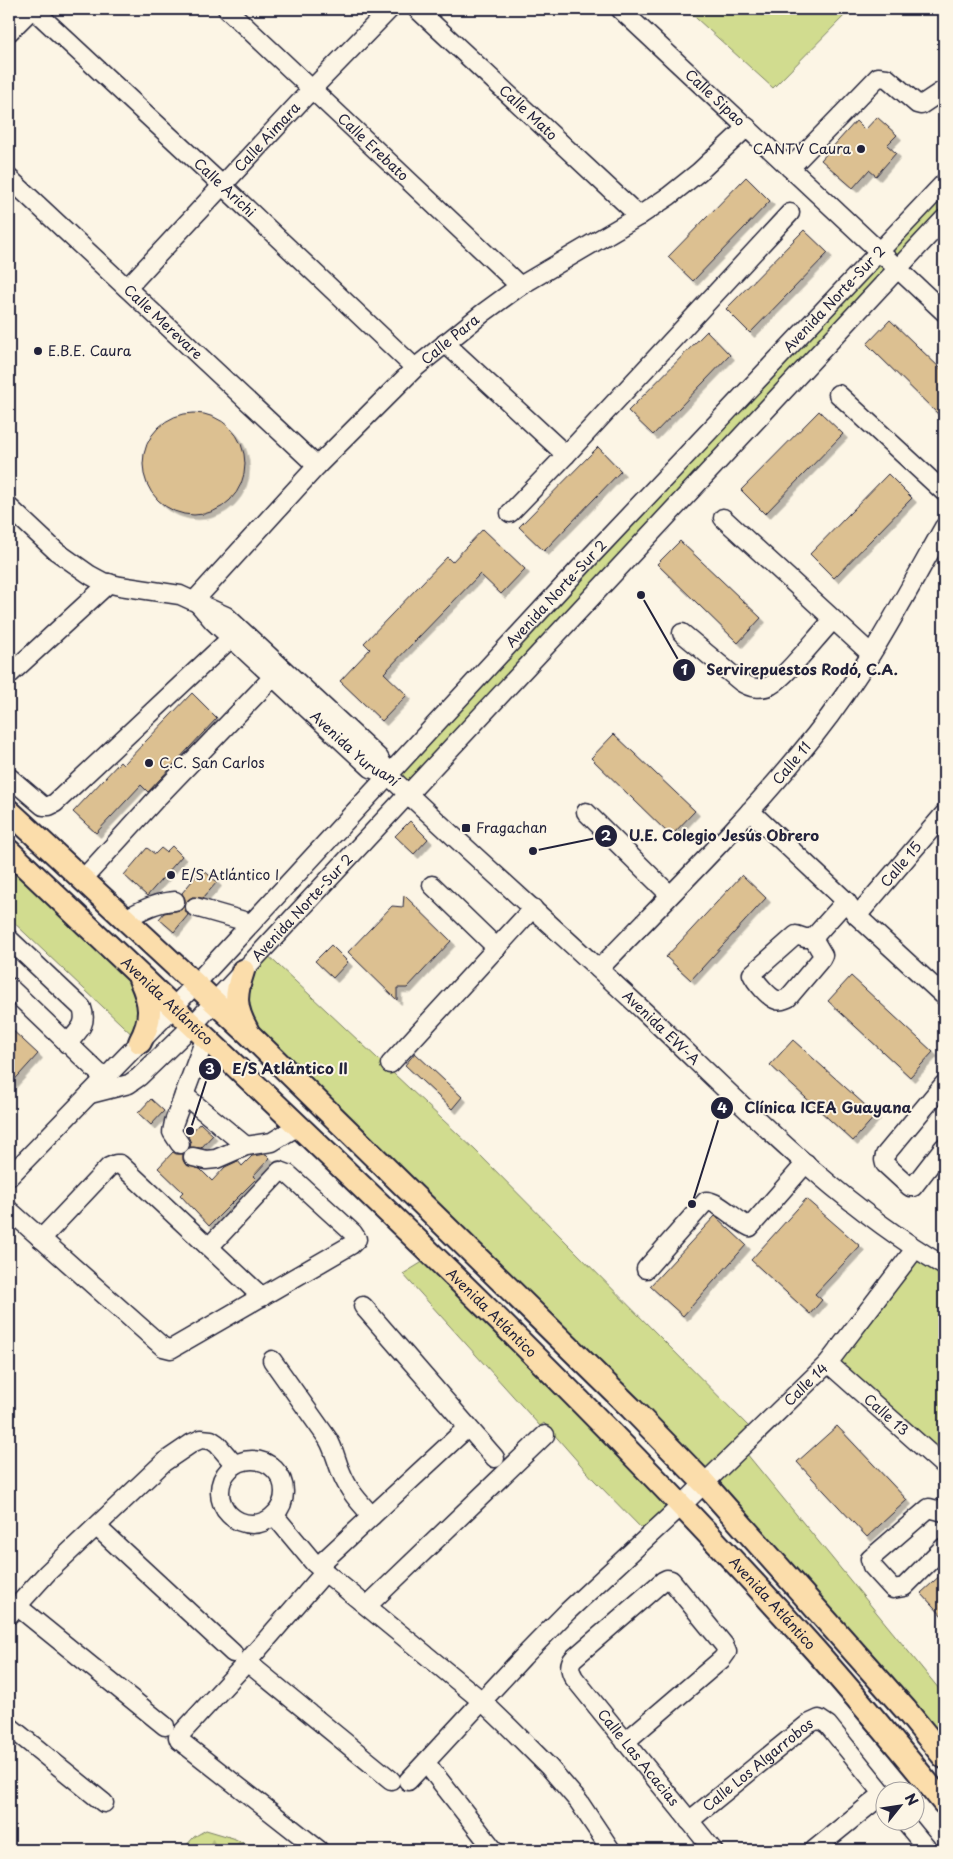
<svg xmlns="http://www.w3.org/2000/svg" width="953" height="1859" font-family="'Playpen Sans',sans-serif">
<style>
.green{fill:#d1dc8f;stroke:#7a7f65}
.forest{fill:url(#forest-firs);stroke:#7a7f65}
.building{fill:#dcc091;stroke:#22223b;filter:url(#shadow)}
.lines{fill:none;stroke-linecap:round;stroke-linejoin:round}
.minor-casing{stroke:#22223b;stroke-width:21}
.major-casing{stroke:#22223b;stroke-width:26}
.minor{stroke:#fcf5e5;stroke-width:18}
.major{stroke:#fbddab;stroke-width:22}
.poi-dot{fill:#22223b;stroke:#fcf5e5;stroke-width:2}
.labels{text-anchor:middle;stroke-width:4;stroke-linejoin:round;paint-order:stroke}
.street-label{font-size:14px;fill:#22223b;stroke:#fcf5e5}
.poi-label{font-size:14px;fill:#22223b;stroke:#fcf5e5;text-anchor:start}
.leader{fill:none;stroke:#22223b;stroke-width:2}
.callout-dot{fill:#22223b;stroke:#fcf5e5;stroke-width:2}
.mark-label{font-size:15px;text-anchor:middle;font-weight:bold;fill:#fff}
.callout-label{font-size:15px;text-anchor:middle;font-weight:bold;fill:#22223b;stroke:#fcf5e5;stroke-width:4;stroke-linejoin:round;paint-order:stroke}
</style>
<defs>
<pattern id="forest-firs" width="22" height="20" patternUnits="userSpaceOnUse" patternTransform="scale(1.25)"><rect width="22" height="20" fill="#d1dc8f"/><path d="M5 1l3.5 6h-7zM16 11l3.5 6h-7z" fill="#b3bc7c"/></pattern>
<filter id="shadow"><feDropShadow dx="4.5" dy="4.5" stdDeviation="0" flood-color="#0004"/></filter>
</defs>
<rect width="100%" height="100%" fill="#fcf5e5"/>
<filter id="ink" filterUnits="userSpaceOnUse"><feTurbulence type="fractalNoise" baseFrequency=".02" numOctaves="2"/><feDisplacementMap in="SourceGraphic" scale="10" xChannelSelector="R" yChannelSelector="G"/><feConvolveMatrix kernelMatrix="1 2 1 2 8 2 1 2 1" color-interpolation-filters="sRGB"/></filter>
<g filter="url(#ink)">
<path class="green" d="M 686,9 L 851,9 L 773,88 Z
M 944,183 L 944,219 L 409,795 L 389,776 Z
M 9,851 L 139,975 L 140,1042 L 9,918 Z
M 262,950 L 475,1150 L 756,1434 L 742,1448 L 944,1695 L 944,1757 L 705,1484 L 250,1035 L 236,1001 Z
M 915,1249 L 944,1266 L 944,1466 L 828,1363 Z
M 434,1255 L 681,1506 L 649,1536 L 594,1480 L 544,1423 L 540,1426 L 403,1274 Z"/>
<path class="forest" d="M 206,1830 L 233,1838 L 258,1850 L 182,1850 L 194,1837 Z"/>
<path class="building" d="M 877,117 L 897,135 L 887,145 L 896,153 L 876,176 L 869,170 L 853,188 L 821,160 L 856,121 L 865,130 Z
M 746,177 L 770,201 L 693,281 L 668,257 Z
M 804,230 L 828,253 L 750,333 L 726,309 Z
M 890,320 L 944,372 L 944,420 L 867,344 Z
M 707,331 L 730,355 L 653,435 L 628,411 Z
M 819,411 L 843,434 L 765,514 L 741,490 Z
M143 464a51 51 0 1 1 102 0a51 51 0 1 1-102 0Z
M 598,447 L 621,471 L 544,551 L 519,527 Z
M 888,474 L 912,498 L 834,578 L 810,554 Z
M 483,529 L 525,569 L 501,594 L 480,574 L 384,673 L 407,695 L 382,721 L 340,681 L 370,649 L 364,643 L 447,557 L 452,562 Z
M 680,541 L 761,618 L 738,643 L 657,564 Z
M 192,693 L 217,718 L 148,792 L 141,785 L 96,833 L 73,812 L 120,762 L 123,765 Z
M 614,734 L 695,811 L 671,836 L 591,758 Z
M 410,821 L 428,839 L 414,854 L 395,836 Z
M 172,846 L 182,856 L 147,896 L 124,875 L 147,848 L 155,854 L 161,848 L 166,852 Z
M 202,869 L 217,882 L 203,898 L 192,897 L 185,904 L 185,899 L 182,893 Z
M 742,875 L 766,898 L 691,980 L 666,957 Z
M 404,895 L 451,941 L 407,988 L 397,988 L 397,1000 L 348,952 L 392,906 L 403,907 Z
M 185,905 L 185,910 L 188,915 L 174,932 L 159,919 L 164,913 L 181,910 Z
M 331,945 L 348,962 L 333,978 L 315,961 Z
M 851,976 L 933,1052 L 910,1077 L 828,1001 Z
M 9,1027 L 38,1054 L 9,1086 Z
M 793,1040 L 876,1115 L 853,1141 L 770,1065 Z
M 415,1053 L 462,1097 L 452,1109 L 405,1065 Z
M 151,1099 L 164,1111 L 151,1125 L 138,1113 Z
M 200,1123 L 213,1135 L 201,1148 L 190,1147 L 191,1143 L 188,1136 Z
M 173,1152 L 176,1154 L 183,1154 L 183,1160 L 185,1164 L 200,1169 L 212,1181 L 225,1167 L 238,1161 L 242,1166 L 252,1156 L 266,1154 L 270,1158 L 253,1176 L 256,1179 L 209,1226 L 180,1195 L 183,1192 L 158,1168 Z
M 806,1199 L 860,1246 L 815,1294 L 822,1300 L 810,1314 L 751,1260 Z
M 715,1216 L 746,1245 L 683,1316 L 650,1286 Z
M 837,1426 L 907,1500 L 867,1537 L 797,1462 Z
M 944,1572 L 944,1618 L 921,1593 Z"/>
<g class="lines">
<defs>
<g id="minor">
<path id="s1" d="M 33,9 L 222,185 L 415,368"/>
<path id="s2" d="M 227,9 L 520,286"/>
<path id="s3" d="M 417,9 L 639,216"/>
<path id="s4" d="M 620,9 L 944,312"/>
<path d="M 9,32 L 32,9"/>
<path d="M 790,168 L 878,77 L 887,78 L 917,104 L 921,105 L 942,91"/>
<path id="s5" d="M 9,178 L 317,466"/>
<path id="s6" d="M 127,288 L 312,89 L 390,9"/>
<path d="M 445,343 L 566,455"/>
<path d="M 838,394 L 944,492"/>
<path d="M 9,507 L 56,551 L 90,575 L 103,582 L 120,586 L 180,595 L 226,616 L 379,758 L 389,776"/>
<path d="M 510,513 L 566,455 L 790,213"/>
<path d="M 723,518 L 871,654"/>
<path id="s7" d="M 195,600 L 213,621 L 371,768 L 389,776 C 474,857 562,934 648,1015 C 741,1103 832,1200 944,1266"/>
<path id="s8" d="M 195,600 L 317,466 L 415,368 L 483,313 L 520,286 L 639,216 L 669,196 L 699,172 L 747,127"/>
<path d="M 682,633 L 741,682 C 750,688 761,690 771,685 C 786,677 819,634 833,620"/>
<path d="M 9,675 L 109,583"/>
<path d="M 9,777 L 43,806 L 49,806 L 55,803 L 231,638"/>
<path d="M 750,811 L 846,901 L 857,916 L 944,996"/>
<path d="M 586,812 L 670,895"/>
<path d="M 83,879 L 156,799 L 273,677"/>
<path d="M 432,885 L 497,948"/>
<path d="M 195,907 L 251,923"/>
<path id="s9" d="M 857,916 L 944,814"/>
<path d="M 125,919 C 142,910 156,902 175,901"/>
<path d="M 813,938 L 823,955 L 821,959 L 788,998 C 784,999 781,1002 777,1000 C 769,998 755,981 752,974 L 796,935 L 805,938 L 813,938 L 846,901"/>
<path d="M 9,939 L 82,1008 C 88,1025 78,1031 67,1044"/>
<path id="s10" d="M 599,969 C 672,893 749,818 815,735 C 866,671 904,598 944,527"/>
<path d="M 9,987 L 104,1078"/>
<path d="M 390,1064 L 533,908"/>
<path d="M 944,1084 L 885,1155 L 884,1160 L 885,1164 L 910,1187 L 913,1187 L 944,1147"/>
<path id="s11" d="M 90,1094 L 129,1084 L 139,1077 L 192,1026 L 944,219"/>
<path d="M 184,1095 L 246,1146"/>
<path d="M 180,1144 L 172,1132 L 174,1122 L 205,1039"/>
<path d="M 193,1157 L 206,1160 L 216,1159 L 246,1146 L 272,1142 L 298,1126"/>
<path id="s12" d="M 9,1177 L 173,1008 L 590,557 L 944,183"/>
<path d="M 9,1210 L 163,1347 L 171,1349 L 351,1245 L 357,1239 L 353,1233 L 288,1174 L 280,1171 L 209,1247"/>
<path d="M 41,1239 L 109,1167 L 116,1164 L 120,1164 L 262,1297"/>
<path d="M 646,1269 L 706,1201 C 719,1201 736,1221 750,1227 L 806,1163"/>
<path d="M 363,1306 L 495,1458"/>
<path d="M 272,1360 L 328,1439 C 334,1449 336,1460 341,1472 C 348,1490 359,1502 372,1516"/>
<path id="s13" d="M 828,1363 L 944,1466"/>
<circle cx="252" cy="1492" r="32"/>
<path d="M 944,1512 L 929,1508 L 870,1559 L 872,1566 L 893,1589 L 904,1587 L 944,1547"/>
<path d="M 274,1515 L 314,1563 L 482,1701 L 509,1727 L 549,1767 L 579,1802 L 611,1850"/>
<path d="M 97,1527 L 233,1653"/>
<path d="M 318,1566 L 468,1427"/>
<path d="M 17,1606 L 165,1726"/>
<path d="M 367,1606 L 545,1435"/>
<path d="M 9,1615 L 47,1573 L 164,1462 L 192,1443 L 201,1439 L 211,1440 L 217,1444 L 235,1465"/>
<path d="M 247,1662 L 391,1780"/>
<path d="M 9,1726 L 104,1803"/>
<path id="s14" d="M 625,1742 L 722,1659 L 727,1652 L 724,1645 L 671,1580 L 667,1579 L 663,1581 L 574,1658 C 568,1664 570,1671 574,1678 L 713,1850"/>
<path d="M 426,1763 L 494,1850"/>
<path id="s15" d="M 408,1781 L 523,1657 L 568,1611 L 681,1506 L 828,1363 L 915,1249"/>
<path id="s16" d="M 689,1821 L 808,1724 L 819,1719 L 828,1725 L 886,1797"/>
<path d="M 905,1822 L 928,1850"/>
<path d="M 319,1850 L 179,1740 L 178,1737 L 247,1662 L 325,1572"/>
<path d="M 814,1850 L 883,1794"/>
</g>
<g id="major">
<path d="M 9,811 L 250,1035 L 631,1408 L 705,1484 L 905,1709 L 944,1757"/>
<path id="s17" d="M 9,851 C 279,1109 555,1361 805,1639 C 853,1692 899,1748 944,1803"/>
<path d="M 243,971 C 235,995 234,1007 247,1030"/>
<path d="M 140,1042 C 153,1018 151,1003 140,979"/>
</g>
</defs>
<use href="#minor" class="minor-casing"/>
<use href="#major" class="major-casing"/>
<use href="#minor" class="minor"/>
<use href="#major" class="major"/>
</g>
</g>
<g class="poi-dot">
<circle cx="861" cy="149" r="5"/>
<circle cx="38" cy="351" r="5"/>
<circle cx="149" cy="763" r="5"/>
<rect x="461" y="823" width="10" height="10" rx="2.5"/>
<circle cx="171" cy="875" r="5"/>
</g>
<g class="labels">
<g class="street-label">
<text dy="5" stroke="none"><textPath href="#s4" startOffset="130">Calle Sipao</textPath></text>
<text dy="5" stroke="none"><textPath href="#s3" startOffset="152">Calle Mato</textPath></text>
<text dy="5" stroke="none"><textPath href="#s6" startOffset="206">Calle Aimara</textPath></text>
<text dy="5" stroke="none"><textPath href="#s2" startOffset="201">Calle Erebato</textPath></text>
<text dy="5" stroke="none"><textPath href="#s1" startOffset="262">Calle Arichi</textPath></text>
<text dy="5" stroke="none"><textPath href="#s12" startOffset="1205">Avenida Norte-Sur 2</textPath></text>
<text dy="5" stroke="none"><textPath href="#s5" startOffset="211">Calle Merevare</textPath></text>
<text dy="5" stroke="none"><textPath href="#s8" startOffset="365">Calle Para</textPath></text>
<text dy="5" stroke="none"><textPath href="#s12" startOffset="800">Avenida Norte-Sur 2</textPath></text>
<text dy="5" stroke="none"><textPath href="#s7" startOffset="219">Avenida Yuruaní</textPath></text>
<text dy="5" stroke="none"><textPath href="#s10" startOffset="282">Calle 11</textPath></text>
<text dy="5" stroke="none"><textPath href="#s9" startOffset="68">Calle 15</textPath></text>
<text dy="5" stroke="none"><textPath href="#s11" startOffset="288">Avenida Norte-Sur 2</textPath></text>
<text dy="5" stroke="none"><textPath href="#s17" startOffset="218">Avenida Atlántico</textPath></text>
<text dy="5" stroke="none"><textPath href="#s7" startOffset="634">Avenida EW-A</textPath></text>
<text dy="5" stroke="none"><textPath href="#s17" startOffset="668">Avenida Atlántico</textPath></text>
<text dy="5" stroke="none"><textPath href="#s15" startOffset="562">Calle 14</textPath></text>
<text dy="5" stroke="none"><textPath href="#s13" startOffset="78">Calle 13</textPath></text>
<text dy="5" stroke="none"><textPath href="#s17" startOffset="1072">Avenida Atlántico</textPath></text>
<text dy="5" stroke="none"><textPath href="#s14" startOffset="478">Calle Las Acacias</textPath></text>
<text dy="5" stroke="none"><textPath href="#s16" startOffset="89">Calle Los Algarrobos</textPath></text>
</g>
<g class="poi-label">
<text x="851" y="154" text-anchor="end">CANTV Caura</text>
<text x="48" y="356">E.B.E. Caura</text>
<text x="159" y="768">C.C. San Carlos</text>
<text x="476" y="833">Fragachan</text>
<text x="181" y="880">E/S Atlántico I</text>
</g>
</g>
<path class="leader" d="M641 595L684 670M533 851L606 836M190 1131L210 1069M692 1204L722 1108"/>
<g class="callout-dot">
<circle cx="641" cy="595" r="5"/>
<circle cx="533" cy="851" r="5"/>
<circle cx="190" cy="1131" r="5"/>
<circle cx="692" cy="1204" r="5"/>
<circle cx="684" cy="670" r="12"/>
<circle cx="606" cy="836" r="12"/>
<circle cx="210" cy="1069" r="12"/>
<circle cx="722" cy="1108" r="12"/>
</g>
<g class="mark-label">
<text x="684" y="675">1</text>
<text x="606" y="841">2</text>
<text x="210" y="1074">3</text>
<text x="722" y="1113">4</text>
</g>
<g class="callout-label">
<text x="802" y="675">Servirepuestos Rodó, C.A.</text>
<text x="724" y="841">U.E. Colegio Jesús Obrero</text>
<text x="290" y="1074">E/S Atlántico II</text>
<text x="828" y="1113">Clínica ICEA Guayana</text>
</g>
<rect width="953" height="1859" fill="none" stroke="#fcf5e5" stroke-width="30"/>
<rect x="15" y="15" width="923" height="1829" fill="none" stroke="#22223b" stroke-width="2" filter="url(#ink)"/>
<g transform="translate(900 1806) rotate(60)"><circle r="24" fill="#fcf5e5" stroke="#a5a1a1"/>
<path d="M0-4L9 19L0 12L-9 19Z" fill="#22223b"/>
<text y="-8" font-size="14" font-weight="bold" text-anchor="middle" fill="#22223b">N</text>
</g>
</svg>
